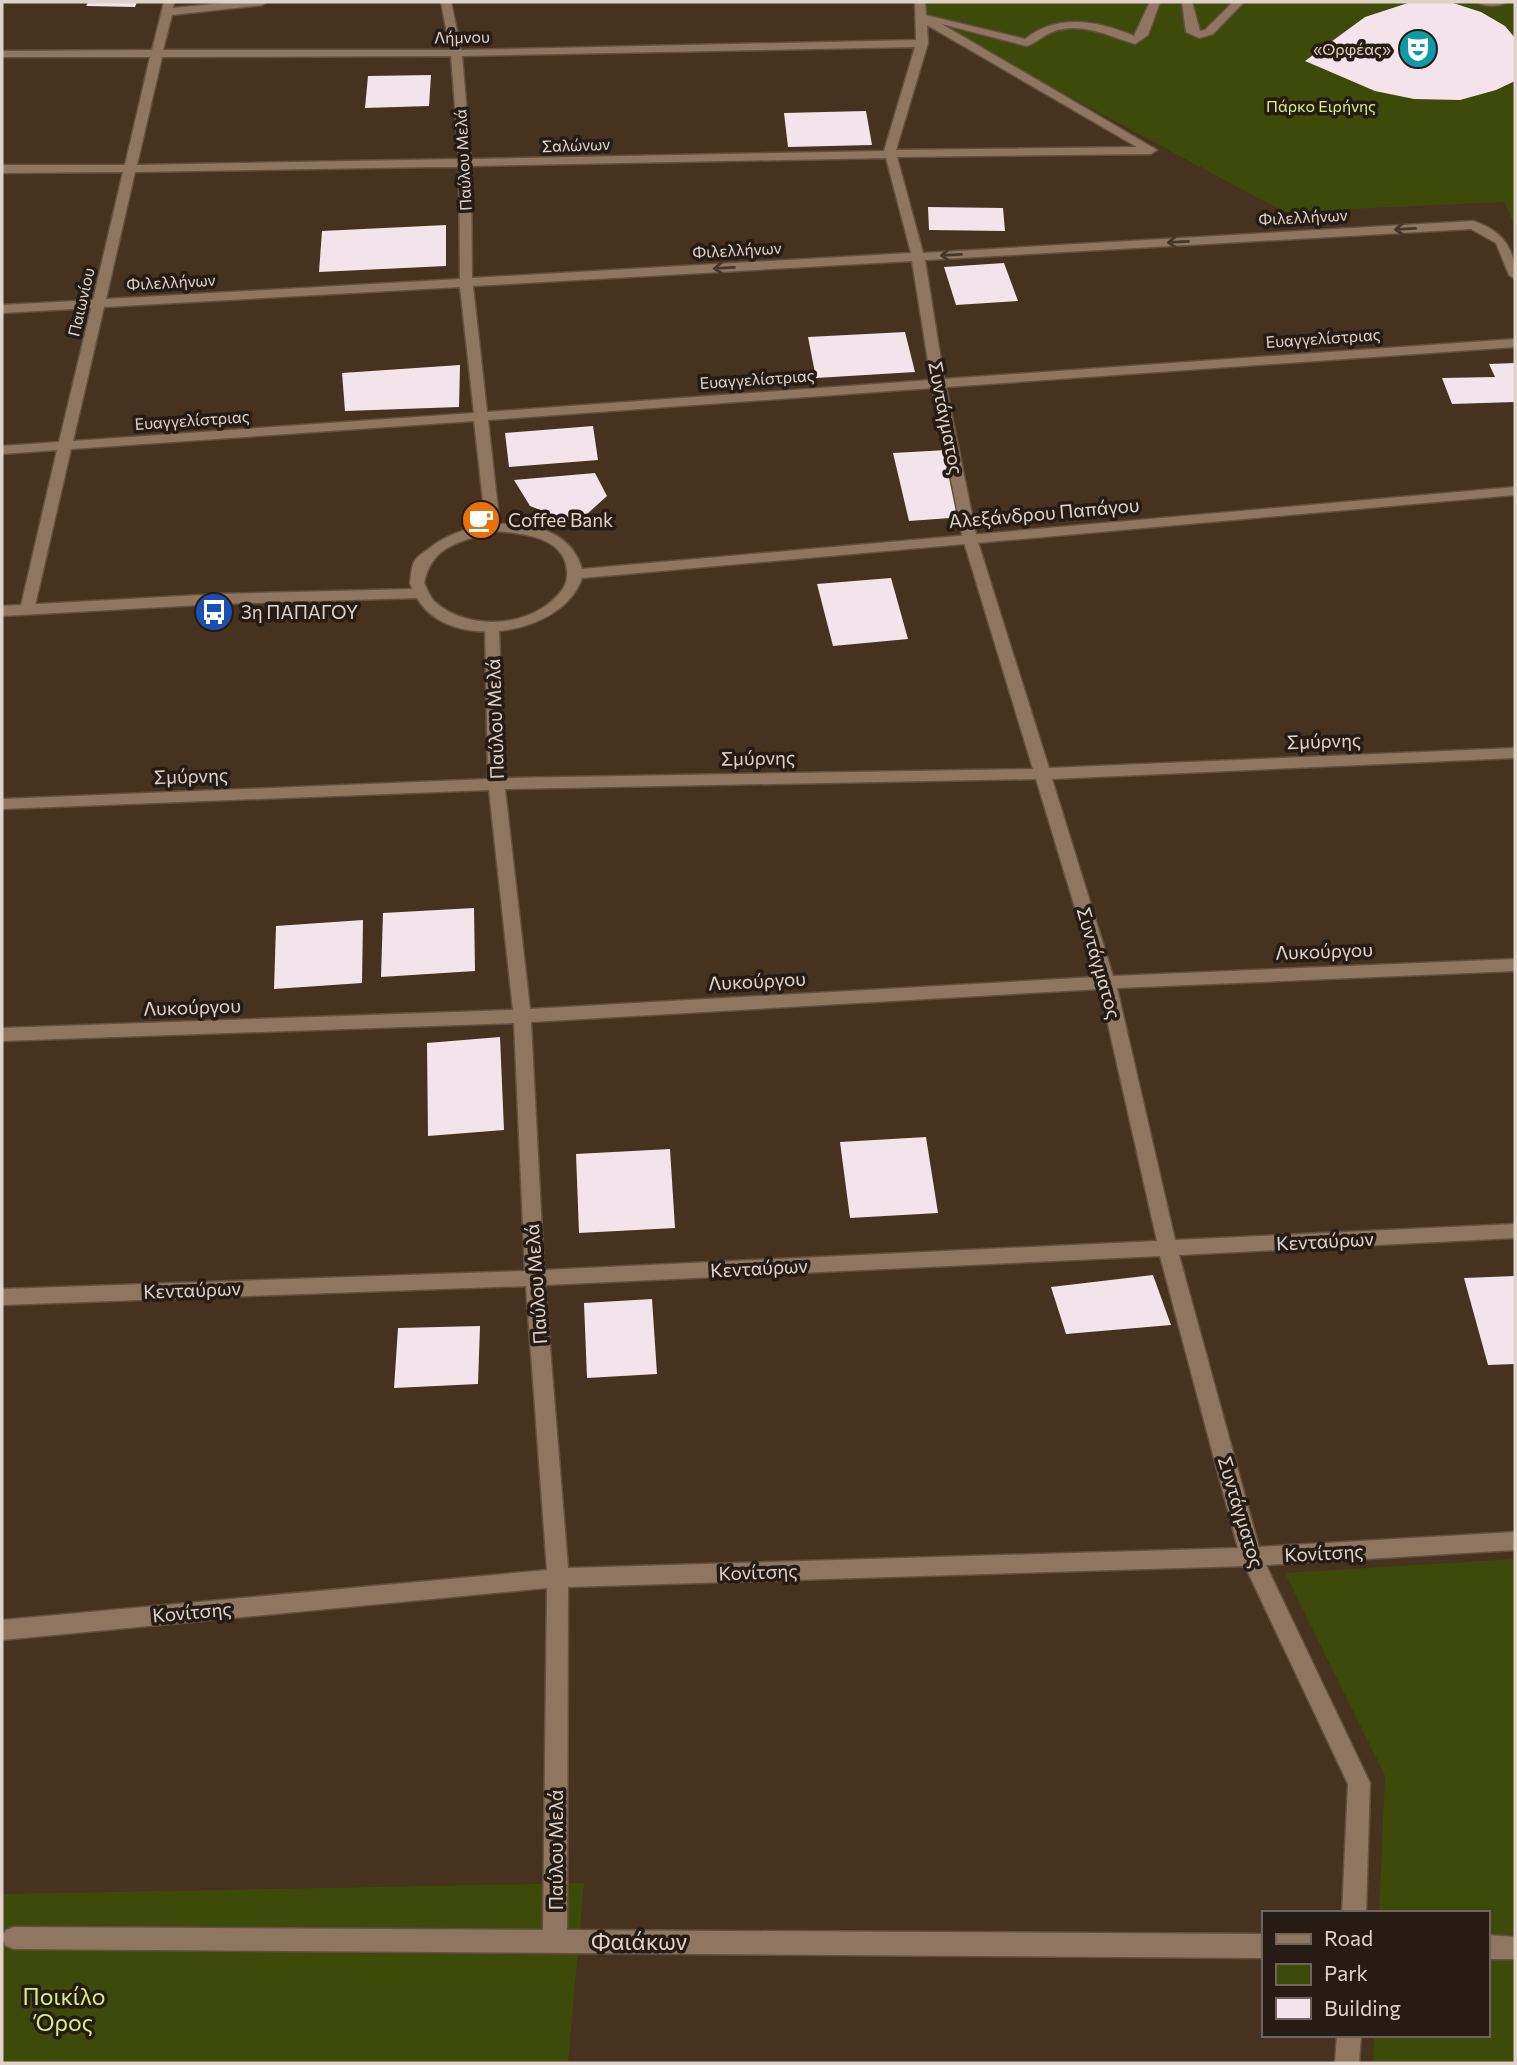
<svg xmlns="http://www.w3.org/2000/svg" width="1517" height="2065" font-family="Commissioner,sans-serif">
<style>
.green{fill:#3d4a09}
.building{fill:#f5e3eb}
.lines{fill:none;stroke-linecap:round;stroke-linejoin:round}
.pedestrian-casing{stroke:#635040;stroke-width:3}
.minor-casing{stroke:#635040;stroke-width:3}
.tertiary-casing{stroke:#635040;stroke-width:3}
.pedestrian{fill:#8f7661;fill-rule:evenodd}
.minor{fill:#8f7661;fill-rule:evenodd}
.tertiary{fill:#8f7661;fill-rule:evenodd}
.oneway{stroke:#46372b}
.labels{text-anchor:middle;stroke-width:7;stroke-linejoin:round;paint-order:stroke}
.far-street-label{font-size:16px;fill:#e0d2c7;stroke:#261c14}
.far-poi-label{font-size:16px;fill:#e0d2c7;stroke:#261c14;text-anchor:end}
.far-park-label{font-size:16px;fill:#d5f183;stroke:#261c14}
.street-label{font-size:19px;fill:#e0d2c7;stroke:#261c14}
.poi-label{font-size:19px;fill:#e0d2c7;stroke:#261c14;text-anchor:start}
.near-street-label{font-size:23px;fill:#e0d2c7;stroke:#261c14}
.near-park-label{font-size:23px;fill:#d5f183;stroke:#261c14}
</style>
<rect width="100%" height="100%" fill="#47321f"/>
<path class="green" d="M 924,2 L 1515,2 L 1515,226 L 1504,202 L 1284,212 L 921,17 Z
M 1515,1559 L 1515,2063 L 1373,2063 L 1374,2035 L 1487,2035 L 1487,1913 L 1379,1913 L 1385,1776 L 1285,1573 Z
M 584,1883 L 568,2063 L 2,2063 L 2,1894 Z"/>
<path class="building" d="M 88,2 L 137,2 L 135,7 L 86,6 Z
M 1411,2 L 1450,2 L 1481,12 L 1505,26 L 1515,38 L 1515,81 L 1496,90 L 1460,100 L 1414,99 L 1375,91 L 1305,61 L 1365,17 Z
M 431,75 L 429,106 L 365,108 L 368,76 Z
M 866,111 L 872,145 L 788,147 L 784,113 Z
M 928,207 L 1003,208 L 1005,231 L 929,230 Z
M 446,225 L 446,266 L 319,272 L 322,231 Z
M 1004,263 L 1018,301 L 956,305 L 944,267 Z
M 905,332 L 915,372 L 816,378 L 808,337 Z
M 1515,363 L 1515,402 L 1452,404 L 1442,378 L 1495,377 L 1489,364 Z
M 460,365 L 459,407 L 345,411 L 342,373 Z
M 593,426 L 598,460 L 509,467 L 505,433 Z
M 947,450 L 964,517 L 909,521 L 893,453 Z
M 595,473 L 607,496 L 576,524 L 530,506 L 514,480 Z
M 891,578 L 908,639 L 833,646 L 817,584 Z
M 474,908 L 475,971 L 381,977 L 383,913 Z
M 363,920 L 362,983 L 274,989 L 276,926 Z
M 500,1037 L 504,1130 L 428,1136 L 427,1043 Z
M 926,1137 L 938,1213 L 850,1218 L 840,1142 Z
M 670,1149 L 675,1228 L 579,1233 L 576,1154 Z
M 1153,1275 L 1171,1325 L 1066,1334 L 1051,1287 Z
M 1515,1276 L 1515,1364 L 1488,1365 L 1464,1278 Z
M 652,1299 L 657,1374 L 587,1378 L 584,1303 Z
M 480,1326 L 478,1384 L 394,1388 L 398,1328 Z"/>
<g class="lines">
<defs>
<path id="pedestrian" d="M 1150,2 L 1160,2 L 1148,35 L 1135,44 C 1108,36 1081,21 1052,32 C 1042,36 1036,43 1027,46 L 915,17 L 921,14 L 1025,39 C 1057,13 1099,21 1134,36 Z
M 1182,2 L 1192,2 L 1200,31 L 1205,30 L 1233,2 L 1244,2 L 1213,34 L 1199,38 L 1186,32 Z
M 1478,2 L 1506,2 C 1500,7 1483,7 1478,2 Z"/>
<path id="minor" d="M 164,2 L 174,2 L 173,8 L 233,2 L 267,2 L 262,5 L 172,15 L 163,50 L 450,50 L 441,2 L 451,2 L 461,50 L 916,40 L 915,2 L 925,2 L 926,15 L 1157,150 L 1151,154 L 897,157 L 923,253 L 1473,221 C 1502,230 1516,249 1515,279 L 1509,275 L 1496,243 L 1471,229 L 925,260 L 944,379 L 1515,339 L 1515,347 L 946,387 L 977,539 L 1049,768 L 1515,748 L 1515,758 L 1052,779 L 1113,976 L 1515,959 L 1515,971 L 1117,988 L 1175,1240 L 1515,1224 L 1515,1238 L 1179,1255 L 1259,1547 L 1515,1532 L 1515,1550 L 1266,1565 L 1370,1783 L 1366,1913 L 1342,1913 L 1348,1784 L 1245,1566 L 568,1587 L 567,1930 L 1263,1934 L 1263,1958 L 14,1949 L 6,1946 L 2,1938 L 6,1930 L 14,1927 L 543,1930 L 547,1588 L 2,1640 L 2,1620 L 547,1570 L 526,1286 L 2,1305 L 2,1289 L 525,1271 L 514,1023 L 2,1041 L 2,1028 L 513,1010 L 489,790 L 2,809 L 2,799 L 488,779 L 485,628 L 492,623 L 499,628 L 504,778 L 1033,769 L 963,539 L 932,388 L 488,420 L 500,527 L 493,531 L 486,527 L 474,421 L 71,449 L 34,610 L 32,613 L 22,613 L 20,610 L 57,450 L 2,454 L 2,446 L 59,442 L 91,308 L 2,313 L 2,305 L 93,300 L 123,172 L 2,173 L 2,165 L 125,165 L 150,57 L 2,57 L 2,51 L 152,50 ZM 927,25 L 1137,147 L 896,150 L 928,43 ZM 915,47 L 884,151 L 471,159 L 462,56 ZM 451,56 L 459,159 L 137,165 L 162,57 ZM 886,158 L 911,253 L 472,278 L 471,166 ZM 433,167 L 459,167 L 460,279 L 106,299 L 135,172 ZM 912,261 L 931,380 L 487,412 L 473,286 ZM 460,287 L 474,413 L 73,441 L 104,307 ZM 1036,779 L 1096,977 L 530,1009 L 505,789 ZM 1100,989 L 1157,1241 L 544,1270 L 531,1022 ZM 1160,1256 L 1238,1548 L 568,1568 L 545,1285 Z
M 1487,1935 L 1515,1937 L 1515,1959 L 1487,1959 Z
M 1337,2035 L 1361,2035 L 1359,2063 L 1335,2063 Z"/>
<path id="tertiary" d="M 1515,487 L 1515,495 L 582,578 C 563,636 448,653 417,598 L 218,604 L 2,616 L 2,606 L 218,594 L 412,589 L 410,583 C 411,577 411,568 414,562 C 417,556 426,551 431,547 C 469,516 566,509 582,569 ZM 494,531 C 520,533 565,536 567,571 C 568,580 564,589 558,595 C 528,628 468,631 435,602 C 430,597 427,589 424,583 C 432,545 460,542 494,531 Z"/>
</defs>
<use href="#pedestrian" class="pedestrian-casing"/>
<use href="#minor" class="minor-casing"/>
<use href="#tertiary" class="tertiary-casing"/>
<use href="#pedestrian" class="pedestrian"/>
<use href="#minor" class="minor"/>
<use href="#tertiary" class="tertiary"/>
</g>
<defs><path id="oneway-shaft" d="M-6 0H5M1.5-3L5.5 0L1.5 3" fill="none" stroke-width="1.6" stroke-linecap="round" stroke-linejoin="round" transform="scale(1.75)"/></defs>
<g class="oneway">
<use href="#oneway-shaft" transform="translate(1405 229) rotate(177)"/>
<use href="#oneway-shaft" transform="translate(1178 242) rotate(177)"/>
<use href="#oneway-shaft" transform="translate(951 255) rotate(177)"/>
<use href="#oneway-shaft" transform="translate(724 268) rotate(177)"/>
</g>
<defs>
<symbol id="theatre-disc" viewBox="-11 -11 22 22"><circle r="9.5" fill="#0f9aa8" stroke="#261c14"/><path d="M-5-5.5Q0-4 5-5.5V0Q5 5 0 6Q-5 5-5 0ZM-3.3-2.5H-1v1.5H-3.3ZM1-2.5H3.3v1.5H1ZM-2.8 1Q0 5.5 2.8 1Z" fill="#fff"/></symbol>
<symbol id="cafe-disc" viewBox="-11 -11 22 22"><circle r="9.5" fill="#e8710a" stroke="#261c14"/><path d="M-5.5-4.5H6V0H3Q3 3.5 0 3.5H-2.5Q-5.5 3.5-5.5 0ZM3-3.2v2h1.7v-2ZM-6 4.5H4V6H-6Z" fill="#fff"/></symbol>
<symbol id="bus-disc" viewBox="-11 -11 22 22"><circle r="9.5" fill="#1a4fb4" stroke="#261c14"/><path d="M-5-6H5V4H4V6H2V4H-2V6H-4V4H-5ZM-3.5-4V0h7V-4ZM-3.5 1.2v1.5H-2V1.2ZM2 1.2v1.5H3.5V1.2Z" fill="#fff"/></symbol>
</defs>
<g fill-rule="evenodd">
<use href="#theatre-disc" x="1396" y="27" width="44" height="44"/>
<use href="#cafe-disc" x="459" y="498" width="44" height="44"/>
<use href="#bus-disc" x="192" y="590" width="44" height="44"/>
</g>
<g class="labels">
<g class="far-street-label">
<text transform="translate(462 37) rotate(-1)" y="6">Λήμνου</text>
<text transform="translate(576 145) rotate(-2)" y="6">Σαλώνων</text>
<text transform="translate(463 160) rotate(-93)" y="6">Παύλου Μελά</text>
<text transform="translate(1303 217) rotate(-3)" y="6">Φιλελλήνων</text>
<text transform="translate(737 250) rotate(-3)" y="6">Φιλελλήνων</text>
<text transform="translate(171 282) rotate(-3)" y="6">Φιλελλήνων</text>
<text transform="translate(81 302) rotate(-77)" y="6">Παιωνίου</text>
<text transform="translate(1323 338) rotate(-4)" y="6">Ευαγγελίστριας</text>
<text transform="translate(757 379) rotate(-4)" y="6">Ευαγγελίστριας</text>
<text transform="translate(192 420) rotate(-4)" y="6">Ευαγγελίστριας</text>
</g>
<g class="far-poi-label">
<text x="1391" y="55">«Ορφέας»</text>
</g>
<g class="far-park-label">
<text x="1321" y="112">Πάρκο Ειρήνης</text>
</g>
<g class="street-label">
<text transform="translate(946 418) rotate(79)" y="7">Συντάγματος</text>
<text transform="translate(1044 513) rotate(-5)" y="7">Αλεξάνδρου Παπάγου</text>
<text transform="translate(495 719) rotate(-92)" y="7">Παύλου Μελά</text>
<text transform="translate(1324 741) rotate(-2)" y="7">Σμύρνης</text>
<text transform="translate(758 758) rotate(-1)" y="7">Σμύρνης</text>
<text transform="translate(191 776) rotate(-2)" y="7">Σμύρνης</text>
<text transform="translate(1324 951) rotate(-2)" y="7">Λυκούργου</text>
<text transform="translate(1099 963) rotate(74)" y="7">Συντάγματος</text>
<text transform="translate(757 981) rotate(-3)" y="7">Λυκούργου</text>
<text transform="translate(192 1007) rotate(-2)" y="7">Λυκούργου</text>
<text transform="translate(1325 1241) rotate(-3)" y="7">Κενταύρων</text>
<text transform="translate(759 1268) rotate(-3)" y="7">Κενταύρων</text>
<text transform="translate(536 1284) rotate(-94)" y="7">Παύλου Μελά</text>
<text transform="translate(192 1290) rotate(-2)" y="7">Κενταύρων</text>
<text transform="translate(1241 1512) rotate(73)" y="7">Συντάγματος</text>
<text transform="translate(1324 1553) rotate(-3)" y="7">Κονίτσης</text>
<text transform="translate(758 1572) rotate(-2)" y="7">Κονίτσης</text>
<text transform="translate(192 1612) rotate(-5)" y="7">Κονίτσης</text>
<text transform="translate(556 1850) rotate(-90)" y="7">Παύλου Μελά</text>
</g>
<g class="poi-label">
<text x="508" y="527">Coffee Bank</text>
<text x="241" y="619">3η ΠΑΠΑΓΟΥ</text>
</g>
<g class="near-street-label">
<text x="639" y="1950">Φαιάκων</text>
</g>
<g class="near-park-label">
<text x="64" y="2005">Ποικίλο<tspan x="64" dy="26">Όρος</tspan></text>
</g>
</g>
<rect width="1517" height="2065" fill="none" stroke="#e0d2c7" stroke-width="7"/>
<rect x="1262" y="1911" width="228" height="126" fill="#261c14" stroke="#70655c" stroke-width="2"/>
<rect x="1276" y="1934" width="35" height="10" fill="#8f7661" stroke="#70655c" stroke-width="2"/>
<text x="1324" y="1946" font-size="21" fill="#e0d2c7">Road</text>
<rect x="1276" y="1964" width="35" height="21" fill="#3d4a09" stroke="#70655c" stroke-width="2"/>
<text x="1324" y="1981" font-size="21" fill="#e0d2c7">Park</text>
<rect x="1276" y="1998" width="35" height="21" fill="#f5e3eb" stroke="#70655c" stroke-width="2"/>
<text x="1324" y="2016" font-size="21" fill="#e0d2c7">Building</text>
</svg>
